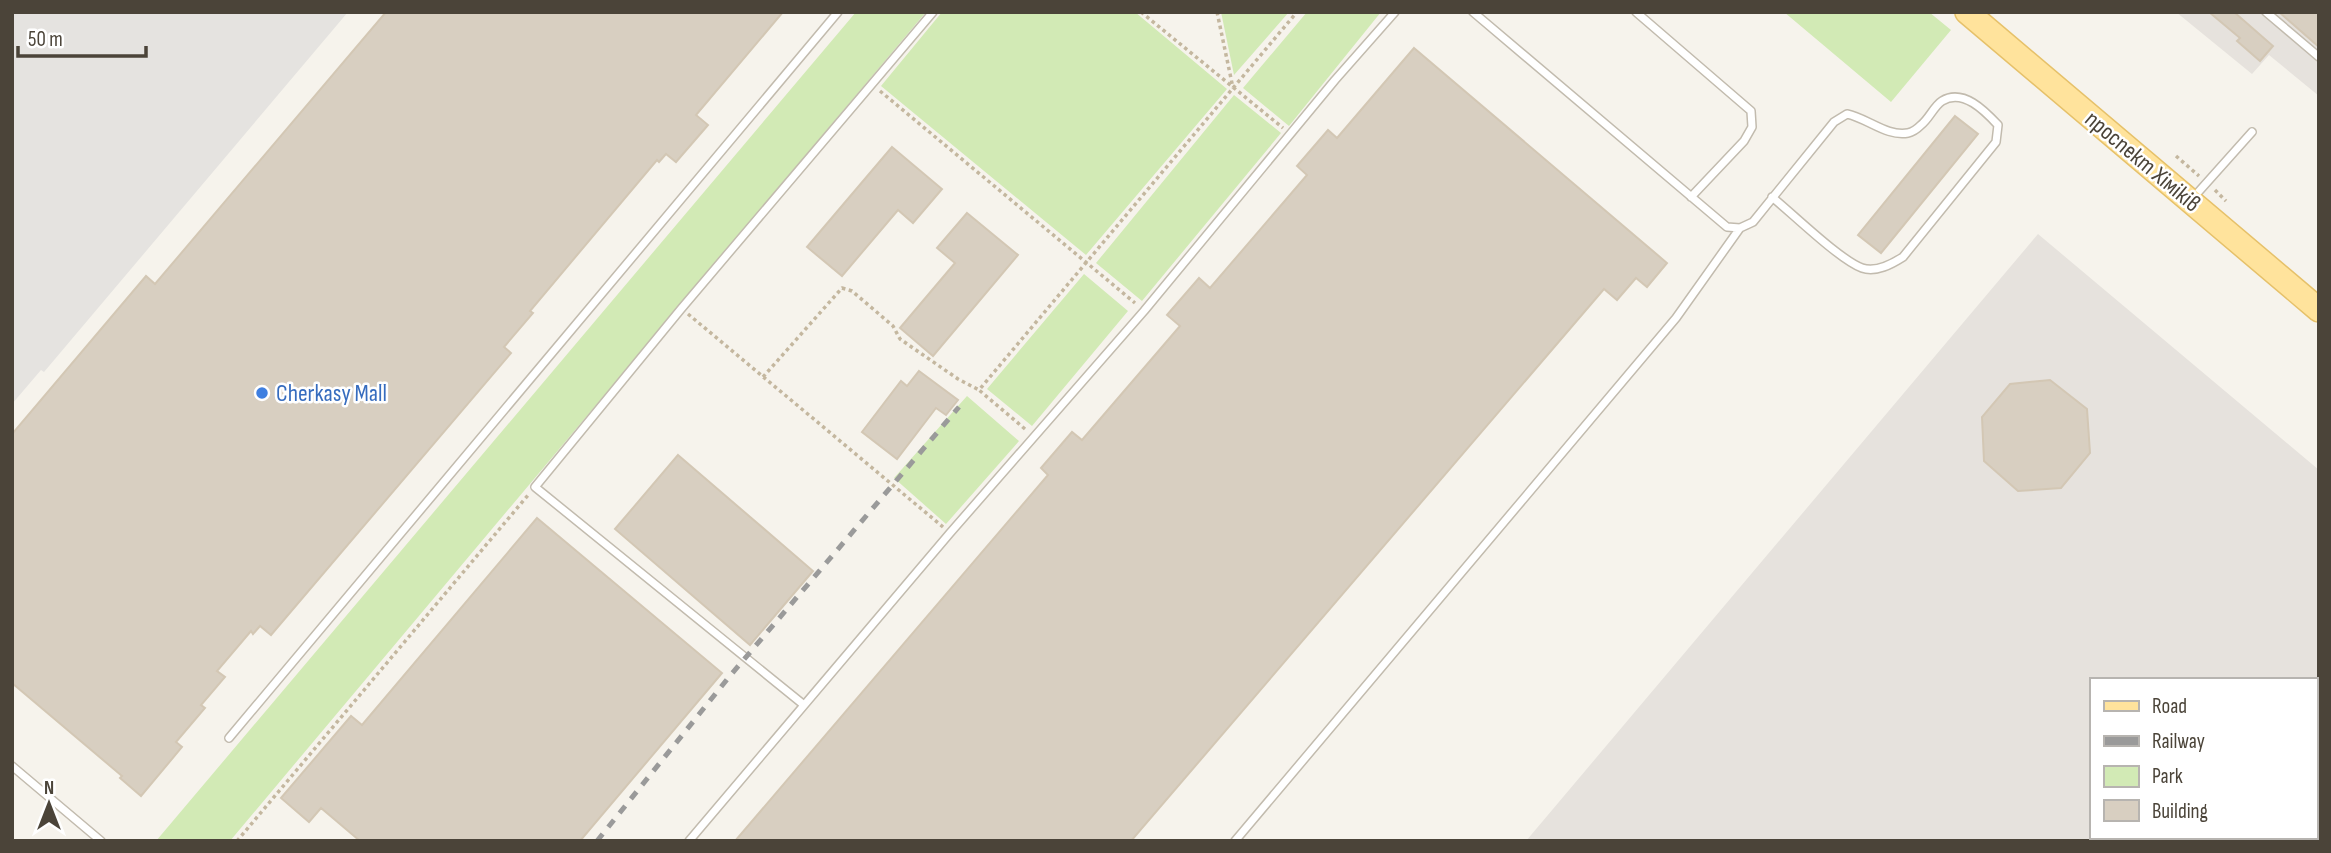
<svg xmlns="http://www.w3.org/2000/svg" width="2331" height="853" font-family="'Sofia Sans Condensed',sans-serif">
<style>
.industrial{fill:#e6e2dd;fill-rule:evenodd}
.green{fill:#d2eab5}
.parking{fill:#e5e3e0}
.building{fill:#d8cfc1;stroke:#d3c7b4;stroke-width:2}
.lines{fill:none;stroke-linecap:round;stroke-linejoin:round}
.service-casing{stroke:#c2bbae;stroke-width:10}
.primary-casing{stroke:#e6c16a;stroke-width:26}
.path{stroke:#c4b79f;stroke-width:3.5;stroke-dasharray:3.5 3.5;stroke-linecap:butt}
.service{stroke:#fff;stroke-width:7}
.primary{stroke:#ffe39c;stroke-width:23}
.rail{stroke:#9a9a9a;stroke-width:5;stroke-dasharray:9 9;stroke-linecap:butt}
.shop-dot{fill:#3f7fe0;stroke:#fff;stroke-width:2.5}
.labels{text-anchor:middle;stroke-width:5;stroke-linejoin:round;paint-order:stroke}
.street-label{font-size:24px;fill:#4b4439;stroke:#fff}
.shop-label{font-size:24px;fill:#366cbe;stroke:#fff;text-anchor:start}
</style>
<rect width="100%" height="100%" fill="#f6f3ec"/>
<path class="industrial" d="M 2176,12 L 2319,12 L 2319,96 L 2269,55 L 2252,74 Z
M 2038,234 L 2319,470 L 2319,841 L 1526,841 ZM 2091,680 L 2315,680 L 2315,837 L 2091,837 Z"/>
<path class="green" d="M 856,12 L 926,12 L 230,841 L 156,841 Z
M 942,12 L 1135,12 L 1227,89 L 1086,255 L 881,86 Z
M 1221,12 L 1289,12 L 1234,75 Z
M 1307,12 L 1381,12 L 1289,126 L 1243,88 Z
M 1784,12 L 1929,12 L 1951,30 L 1891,102 Z
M 1234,95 L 1281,133 L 1142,301 L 1096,263 Z
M 1084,274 L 1128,311 L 1032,426 L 987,389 Z
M 967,396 L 1019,441 L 946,524 L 894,478 Z"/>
<path class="parking" d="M 12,12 L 348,12 L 44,372 L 41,370 L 12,404 Z"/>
<path class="building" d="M 386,12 L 783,12 L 696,115 L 708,125 L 676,162 L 666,154 L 659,162 L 657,160 L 530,311 L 533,313 L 504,347 L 511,353 L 271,635 L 260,626 L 253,634 L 251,631 L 217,671 L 225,677 L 201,705 L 205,708 L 176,742 L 182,747 L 141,796 L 120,778 L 122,776 L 12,683 L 12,434 L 146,276 L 155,284 Z
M 2209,12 L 2234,12 L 2273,46 L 2260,61 L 2237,41 L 2240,38 Z
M 2279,12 L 2319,12 L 2319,47 Z
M 1414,48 L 1667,263 L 1647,287 L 1636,278 L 1617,300 L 1604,289 L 1131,841 L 735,841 L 1048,475 L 1041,468 L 1072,432 L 1082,440 L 1180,326 L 1167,315 L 1199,278 L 1210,288 L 1307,175 L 1297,166 L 1328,130 L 1337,138 Z
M 1955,116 L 1978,134 L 1881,253 L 1858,235 Z
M 892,147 L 942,189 L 913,223 L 898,210 L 842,276 L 807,247 Z
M 967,213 L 1018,255 L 933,356 L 900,328 L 955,263 L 937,248 Z
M 919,371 L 958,400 L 946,415 L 936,408 L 897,459 L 862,432 L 901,381 L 907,386 Z
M 2050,380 L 2087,409 L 2090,453 L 2061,488 L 2018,491 L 1984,461 L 1982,417 L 2010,384 Z
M 678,455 L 813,571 L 750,645 L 615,529 Z
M 537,518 L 722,673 L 580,841 L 360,841 L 321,808 L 309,822 L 281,798 L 351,716 L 362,725 Z"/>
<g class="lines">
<defs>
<path id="service" d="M 1473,12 L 1727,227 L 1740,228 L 1753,222 L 1834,122 L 1847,114 C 1867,118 1887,137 1908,133 C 1913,132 1917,129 1921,125 C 1929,119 1934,106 1942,101 C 1963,88 1985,111 1998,125 L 1996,142 L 1903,257 C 1892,264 1876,273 1862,268 C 1840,260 1793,214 1772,197
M 1636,12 L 1751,111 L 1752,127 L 1744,141 L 1691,197
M 2266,12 L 2319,57
M 2193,198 L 2252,132
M 804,705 L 535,487 L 681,309 L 933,12
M 229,738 L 838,12
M 12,766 L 101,841
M 689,841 L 950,533 L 1144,311 L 1335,80 L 1395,12
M 1235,841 L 1676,318 L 1740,228"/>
<path id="primary" d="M 1967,12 L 2319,310"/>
</defs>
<use href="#service" class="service-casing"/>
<use href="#primary" class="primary-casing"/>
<path class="path" d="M 1141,12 L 1283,128
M 1217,12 L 1233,88
M 880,91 L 1135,303
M 2176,156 L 2199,176
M 2215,190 L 2226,201
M 688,314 L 943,527
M 763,377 L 842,288 L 852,291 L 893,326 L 900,339 L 958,379 L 979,390
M 1025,429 L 979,390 L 1297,12
M 237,841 L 529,494"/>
<use href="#service" class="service"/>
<use href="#primary" class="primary"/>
<path class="rail" d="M 597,841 L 729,677 L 959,407"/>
</g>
<circle class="shop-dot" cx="262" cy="393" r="7"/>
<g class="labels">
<g class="street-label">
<text transform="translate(2143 161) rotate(40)" y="8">проспект Хіміків</text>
</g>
<g class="shop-label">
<text x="276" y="401">Cherkasy Mall</text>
</g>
</g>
<rect width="2331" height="853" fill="none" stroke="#4b4439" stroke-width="28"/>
<rect x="2090" y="678" width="228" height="161" fill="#ffffff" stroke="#b7b4b0" stroke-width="2"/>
<rect x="2104" y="701" width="35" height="10" fill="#ffe39c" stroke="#b7b4b0" stroke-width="2"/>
<text x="2152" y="713" font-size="21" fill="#4b4439">Road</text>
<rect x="2104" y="736" width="35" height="10" fill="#9a9a9a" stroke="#b7b4b0" stroke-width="2"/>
<text x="2152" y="748" font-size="21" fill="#4b4439">Railway</text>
<rect x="2104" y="766" width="35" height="21" fill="#d2eab5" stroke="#b7b4b0" stroke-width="2"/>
<text x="2152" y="783" font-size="21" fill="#4b4439">Park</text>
<rect x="2104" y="800" width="35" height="21" fill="#d8cfc1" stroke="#b7b4b0" stroke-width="2"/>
<text x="2152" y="818" font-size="21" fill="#4b4439">Building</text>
<g transform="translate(49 804)" stroke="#ffffff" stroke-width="5" paint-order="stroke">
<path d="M0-5L12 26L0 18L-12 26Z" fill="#4b4439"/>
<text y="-10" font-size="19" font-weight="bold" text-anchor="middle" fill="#4b4439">N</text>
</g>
<path d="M18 46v10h128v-10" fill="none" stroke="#4b4439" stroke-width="3.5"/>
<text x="28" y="46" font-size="21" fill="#4b4439" stroke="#ffffff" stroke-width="5" paint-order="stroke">50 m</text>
</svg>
